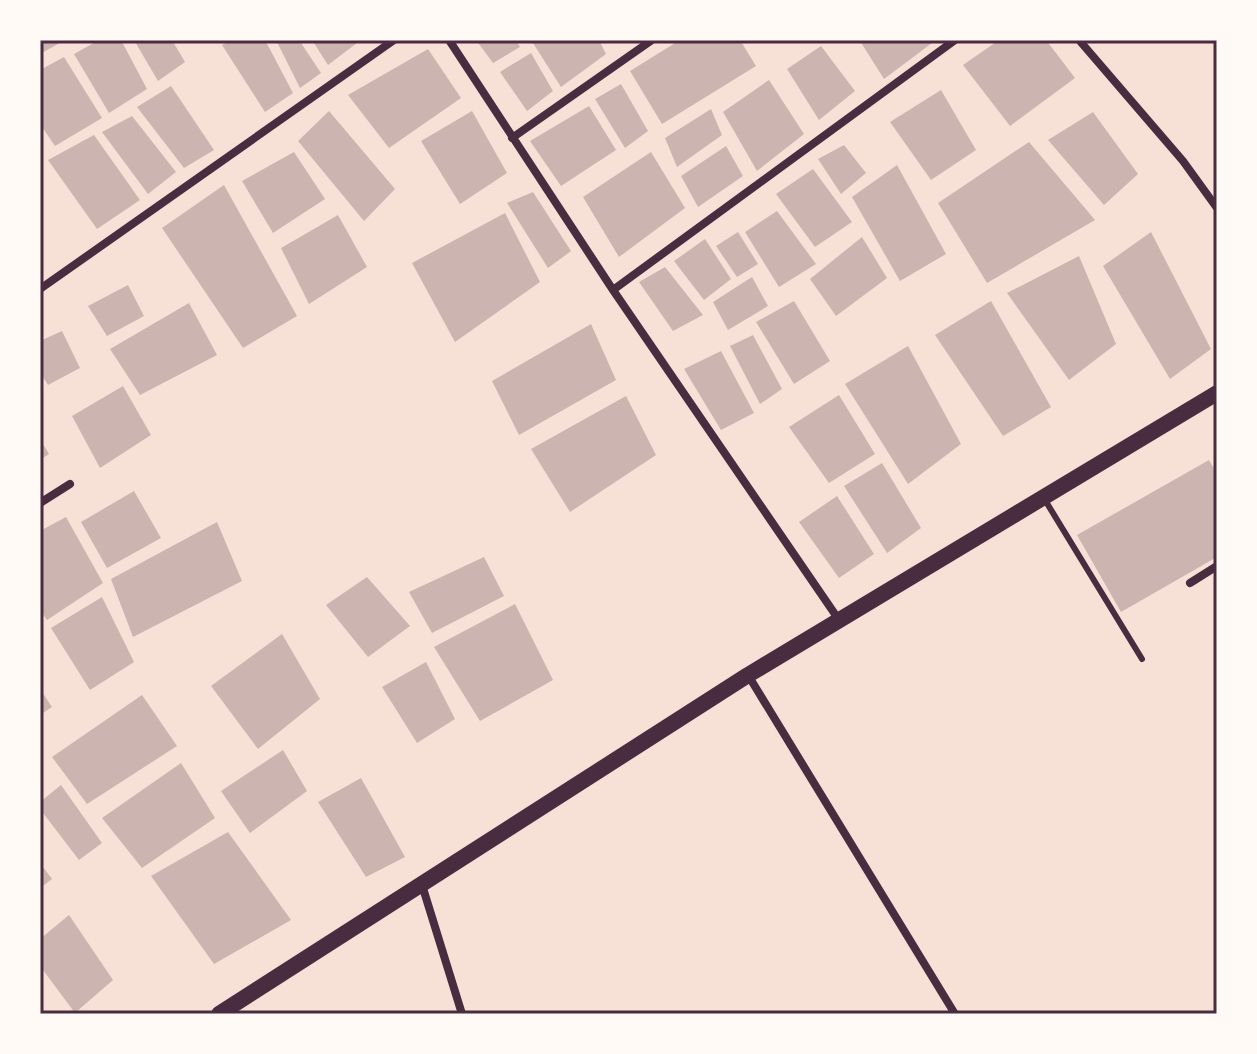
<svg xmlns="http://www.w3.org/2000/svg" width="1257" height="1054" font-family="'PT Sans Narrow',sans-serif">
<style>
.building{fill:#ccb4b1}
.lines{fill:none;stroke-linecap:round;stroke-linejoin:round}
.service{stroke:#4a2c40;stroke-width:6}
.minor{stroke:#4a2c40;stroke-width:8}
.secondary{stroke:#4a2c40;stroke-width:16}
.neatline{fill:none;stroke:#4a2c40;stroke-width:3}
</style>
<rect width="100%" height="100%" fill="#f7e1d7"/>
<path class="building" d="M 40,40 L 65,40 L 40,54 Z
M 99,40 L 121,40 L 147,89 L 109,113 L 74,54 Z
M 134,40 L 172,40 L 185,62 L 158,81 Z
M 231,40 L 265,40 L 293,93 L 265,112 L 222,45 Z
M 276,40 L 299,40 L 321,73 L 300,88 Z
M 312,40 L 361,40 L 328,65 Z
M 476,40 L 516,40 L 520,47 L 493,63 Z
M 531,40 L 599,40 L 606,54 L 561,87 Z
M 680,40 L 740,40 L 756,66 L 662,124 L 630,71 Z
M 862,40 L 936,40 L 884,79 L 860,41 Z
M 999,40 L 1046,40 L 1075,78 L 1010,126 L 963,65 Z
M 821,46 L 855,91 L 819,120 L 787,69 Z
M 428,49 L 461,98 L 389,148 L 348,95 Z
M 531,53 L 553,91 L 527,111 L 500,72 Z
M 64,57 L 102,118 L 55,146 L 40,124 L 40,70 Z
M 769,80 L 804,134 L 757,171 L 723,112 Z
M 621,84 L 648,131 L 625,148 L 595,99 Z
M 171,86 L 214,150 L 184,168 L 137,107 Z
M 941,90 L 976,150 L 931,180 L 890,122 Z
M 589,106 L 616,150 L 561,186 L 530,141 Z
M 711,109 L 722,135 L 677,167 L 665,138 Z
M 329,111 L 395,189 L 364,221 L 298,141 Z
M 472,111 L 507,173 L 460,204 L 421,141 Z
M 1093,112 L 1138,174 L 1104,205 L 1048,140 Z
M 132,116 L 176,172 L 148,194 L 102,132 Z
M 94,135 L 140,200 L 97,229 L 48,160 Z
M 1029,142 L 1095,220 L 987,283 L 938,203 Z
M 844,145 L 866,173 L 841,194 L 818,159 Z
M 726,146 L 743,176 L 698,207 L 681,176 Z
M 294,152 L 325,199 L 273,233 L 242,181 Z
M 651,152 L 685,208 L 619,257 L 583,197 Z
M 897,165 L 946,254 L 900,281 L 852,197 Z
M 813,169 L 852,222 L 815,247 L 776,194 Z
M 224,185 L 297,316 L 243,348 L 162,228 Z
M 533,192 L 571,251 L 548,268 L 507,203 Z
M 777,211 L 816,264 L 779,287 L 745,232 Z
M 505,213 L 540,282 L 455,342 L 412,263 Z
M 338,215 L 367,267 L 309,304 L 281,248 Z
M 738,232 L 758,264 L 737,277 L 716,246 Z
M 1151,232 L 1211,349 L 1170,379 L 1103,266 Z
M 862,237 L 887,278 L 836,316 L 810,279 Z
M 705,239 L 731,279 L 704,300 L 674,261 Z
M 1079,256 L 1116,344 L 1069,380 L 1007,293 Z
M 665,267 L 703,315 L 673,331 L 639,282 Z
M 752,277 L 768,306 L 728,330 L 713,302 Z
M 128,285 L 144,316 L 107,336 L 88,306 Z
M 794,301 L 830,361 L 794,384 L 756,322 Z
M 991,301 L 1051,407 L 1003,436 L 935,335 Z
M 189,303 L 217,355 L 140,395 L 110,349 Z
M 591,324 L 616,380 L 519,435 L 492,381 Z
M 62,331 L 80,368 L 48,385 L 40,372 L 40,341 Z
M 753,335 L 782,389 L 760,404 L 730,346 Z
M 908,346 L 961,444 L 908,484 L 845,384 Z
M 721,351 L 754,413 L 721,430 L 684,369 Z
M 123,386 L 151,435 L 100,468 L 72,416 Z
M 839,395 L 875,454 L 829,483 L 789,427 Z
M 626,396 L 656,455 L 570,512 L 531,449 Z
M 40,439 L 49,454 L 40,460 Z
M 1209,460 L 1217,474 L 1217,557 L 1121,612 L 1077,535 Z
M 882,463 L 921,528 L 887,553 L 844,486 Z
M 134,491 L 161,538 L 107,568 L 81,522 Z
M 837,496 L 874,554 L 839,578 L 799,522 Z
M 66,517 L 103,583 L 47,620 L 40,610 L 40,531 Z
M 217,522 L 242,581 L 133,637 L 111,579 Z
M 484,557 L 504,596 L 432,633 L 409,592 Z
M 367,577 L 410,626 L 368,657 L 326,605 Z
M 102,597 L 134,662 L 90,690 L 51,628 Z
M 515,604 L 553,680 L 480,721 L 434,647 Z
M 282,634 L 320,699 L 258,749 L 211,686 Z
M 426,662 L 455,719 L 417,743 L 382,687 Z
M 40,689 L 52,707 L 40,715 Z
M 142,695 L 177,746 L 87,804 L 52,757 Z
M 283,750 L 307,791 L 250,833 L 221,791 Z
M 181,763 L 215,818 L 142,868 L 102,818 Z
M 361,778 L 405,857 L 366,877 L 318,802 Z
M 61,785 L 102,843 L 79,860 L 40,809 L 40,802 Z
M 228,832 L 291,920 L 214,964 L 151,876 Z
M 40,863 L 52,879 L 40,888 Z
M 69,915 L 113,980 L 75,1013 L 40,966 L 40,939 Z"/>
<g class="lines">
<path class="service" d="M 1045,500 L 1142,659"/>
<path class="minor" d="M 449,40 L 613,290 L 839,620
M 1079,40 L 1183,161 L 1217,208
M 512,138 L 652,40
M 40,289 L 394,40
M 613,290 L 955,40
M 40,503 L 70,484
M 1190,583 L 1217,566
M 748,675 L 955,1014
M 422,885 L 462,1014"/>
<path class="secondary" d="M 219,1014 L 748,675 L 1217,393"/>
</g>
<rect width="1257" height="1054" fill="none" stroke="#fffaf5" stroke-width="84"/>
<rect x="42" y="42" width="1173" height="970" class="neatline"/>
</svg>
